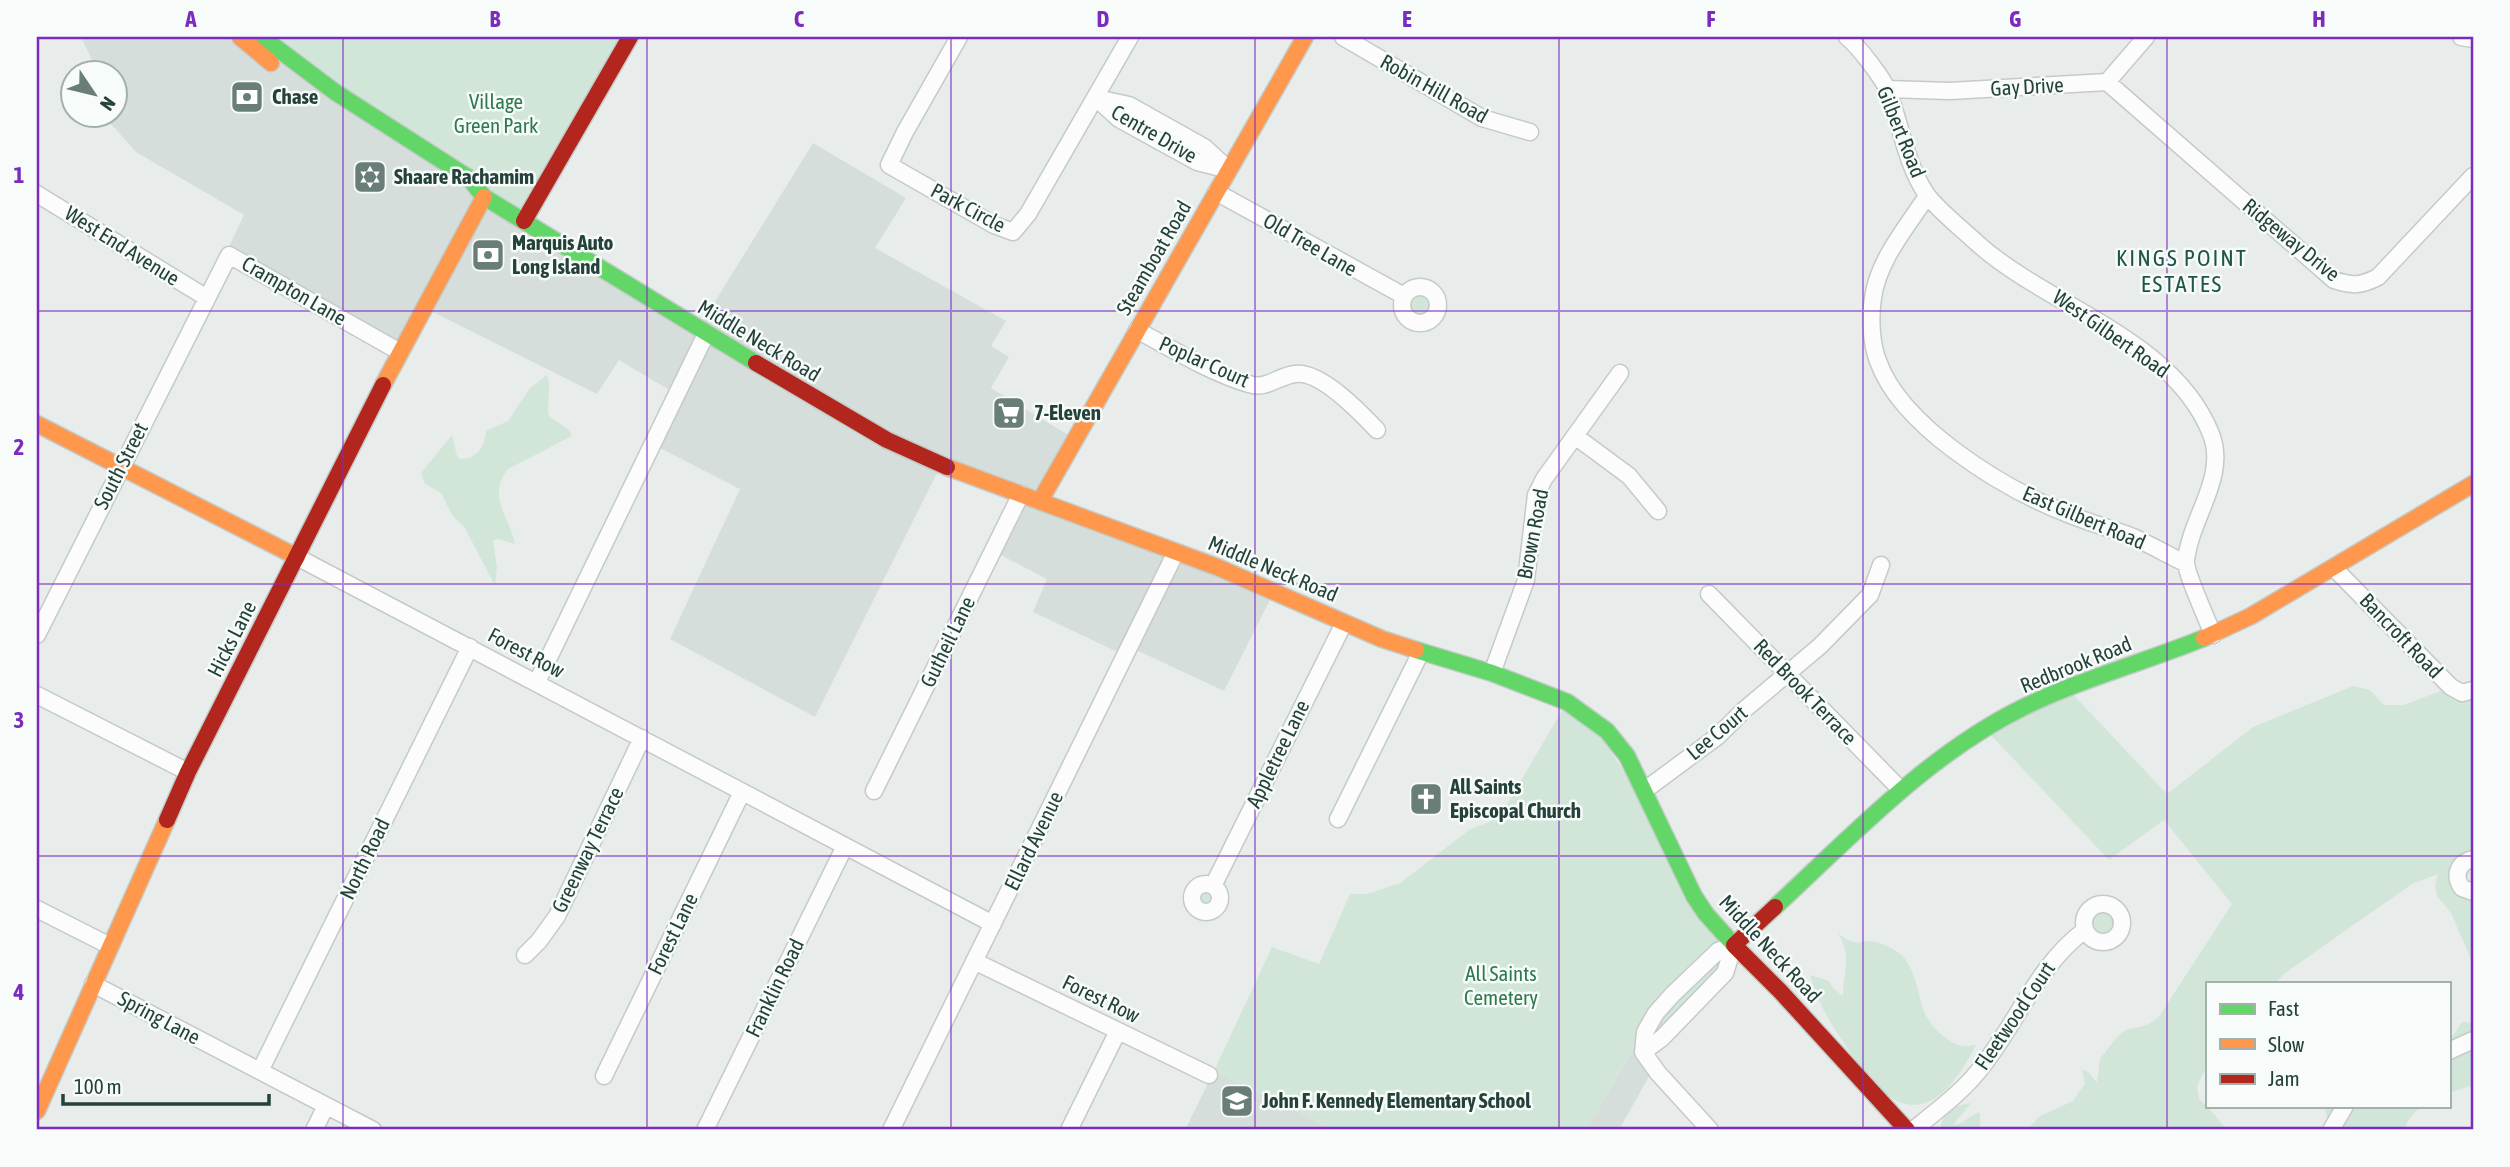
<svg xmlns="http://www.w3.org/2000/svg" width="2510" height="1167" font-family="'Asap Condensed',sans-serif">
<style>
.built{fill:#d6dedb}
.green{fill:#d1e6d8}
.lines{fill:none;stroke-linecap:round;stroke-linejoin:round}
.street-casing{stroke:#c5cac8;stroke-width:19}
.fast-casing{stroke:#c3cbc8;stroke-width:19}
.slow-casing{stroke:#c3cbc8;stroke-width:19}
.jam-casing{stroke:#c3cbc8;stroke-width:19}
.street{stroke:#fcfcfc;stroke-width:16}
.fast{stroke:#63d668;stroke-width:16}
.slow{stroke:#ff974d;stroke-width:16}
.jam{stroke:#b3261e;stroke-width:16}
.grid{fill:none;stroke:#7b2cbf;stroke-width:2;stroke-opacity:0.55}
.labels{text-anchor:middle;stroke-width:5;stroke-linejoin:round;paint-order:stroke}
.street-label{font-size:21px;fill:#24423a;stroke:#f7fbf9}
.poi-label{font-size:21px;font-weight:bold;fill:#24423a;stroke:#f7fbf9;text-anchor:start}
.park-label{font-size:21px;fill:#2d7a4b;stroke:#f7fbf9}
.neighbourhood-label{font-size:23px;letter-spacing:2px;fill:#1f5548;stroke:#f7fbf9}
.neatline{fill:none;stroke:#7b2cbf;stroke-width:2.5}
.grid-label{font-size:23px;text-anchor:middle;font-weight:bold;fill:#7b2cbf}
</style>
<rect width="100%" height="100%" fill="#e8edeb"/>
<path class="built" d="M 81,37 L 249,37 L 698,329 L 813,143 L 906,198 L 875,248 L 1006,321 L 991,346 L 1009,357 L 991,388 L 1075,439 L 1041,500 L 1274,592 L 1224,691 L 1130,647 L 1126,656 L 1033,612 L 1047,579 L 993,551 L 1021,494 L 941,465 L 815,717 L 670,639 L 740,489 L 652,444 L 676,394 L 619,360 L 597,394 L 425,308 L 400,352 L 227,251 L 244,215 L 136,152 L 104,116 L 116,116 L 116,74 L 98,73 Z
M 1643,1032 L 1652,1071 L 1619,1130 L 1586,1130 Z
M 1214,1071 L 1335,1130 L 1185,1130 Z"/>
<path class="green" d="M 249,37 L 630,37 L 524,221 Z
M1406 305a14 14 0 1 1 28 0a14 14 0 1 1-28 0Z
M 547,375 C 552,389 546,402 549,416 L 568,429 L 572,436 L 508,469 C 486,498 510,516 515,544 L 499,539 L 493,540 L 497,567 L 495,586 L 465,528 L 452,515 L 441,493 L 425,484 L 421,473 L 452,435 L 457,456 L 461,459 C 478,458 484,447 486,431 L 508,421 L 530,388 Z
M 2353,686 L 2370,690 L 2384,705 L 2404,705 L 2451,687 L 2473,696 L 2473,865 L 2467,879 L 2473,882 L 2473,964 L 2451,913 L 2437,896 L 2435,885 L 2438,874 L 2412,884 L 2285,973 L 2276,983 L 2207,983 L 2207,1066 L 2197,1086 L 2199,1099 L 2209,1108 L 2227,1130 L 2027,1130 L 2040,1116 L 2073,1101 L 2085,1083 L 2082,1070 L 2087,1071 L 2097,1082 L 2100,1059 L 2117,1037 L 2126,1030 L 2147,1025 L 2158,1018 L 2232,904 L 2164,820 L 2109,860 L 1986,730 L 2068,689 L 2167,794 L 2253,727 Z
M 1567,702 L 1588,716 L 1734,943 L 1652,1016 L 1586,1130 L 1335,1130 L 1214,1071 L 1272,947 L 1319,964 L 1350,894 L 1367,894 L 1400,883 L 1469,830 L 1499,818 Z
M1195 899a11 11 0 1 1 22 0a11 11 0 1 1-22 0Z
M2088 923a16 16 0 1 1 32 0a16 16 0 1 1-32 0Z
M 1838,933 C 1842,936 1846,940 1851,941 C 1858,944 1861,942 1867,941 C 1878,940 1899,950 1905,959 C 1926,989 1912,1013 1946,1038 C 1956,1046 1963,1047 1976,1045 C 1963,1070 1938,1115 1902,1103 C 1883,1098 1863,1070 1852,1055 C 1835,1031 1817,1003 1810,975 L 1829,981 L 1834,989 L 1843,996 C 1843,969 1853,958 1838,933 Z
M 1731,949 L 1722,973 L 1645,1047 L 1658,1015 Z
M 2462,1022 L 2473,1023 L 2473,1085 L 2449,1093 L 2449,1041 Z
M 1971,1103 L 1953,1125 C 1963,1125 1970,1114 1980,1112 L 1980,1130 L 1940,1130 C 1942,1112 1955,1105 1971,1103 Z
M 2324,1106 L 2423,1106 C 2415,1110 2406,1121 2405,1130 L 2330,1130 Z"/>
<g class="lines">
<defs>
<path id="street" d="M 959,37 L 905,132 L 889,165 L 994,225 L 1013,232 L 1028,214 L 1130,37
M 1343,37 L 1482,118 L 1530,132
M 1847,37 C 1858,46 1883,78 1888,91 C 1901,125 1906,165 1927,195 C 1937,209 1963,230 1977,243 C 2048,307 2173,338 2211,434 C 2228,477 2190,518 2186,561 C 2185,572 2208,621 2213,635
M 2461,37 L 2473,39
M 2107,82 L 2334,280 C 2352,286 2361,286 2378,277 L 2473,176
M 1887,89 L 1950,91 L 2107,82 L 2146,37
M 1096,98 L 1129,105 L 1204,147 L 1229,170 L 1197,162 L 1119,119 Z
M 1216,192 L 1404,296
M 37,194 L 207,298
M 1927,196 C 1907,227 1878,260 1873,298 C 1870,317 1871,343 1878,361 C 1901,426 2001,487 2063,512 C 2086,522 2110,528 2133,537 C 2151,545 2168,555 2185,563
M1402 305a18 18 0 1 1 36 0a18 18 0 1 1-36 0Z
M 1137,330 C 1170,348 1213,374 1249,384 C 1266,390 1278,376 1295,374 C 1320,370 1361,413 1377,430
M 1575,436 L 1629,476 L 1658,511
M 297,557 L 993,924
M 2334,568 L 2451,687 L 2462,693 L 2473,690
M 1709,594 L 1901,790
M 37,635 L 229,255 L 400,352
M 1492,673 L 1526,580 L 1536,495 L 1544,479 L 1620,373
M 537,682 L 706,334
M 37,695 L 188,772
M 1645,790 L 1718,736 L 1744,710 L 1820,646 L 1870,595 L 1881,565
M 874,791 L 1021,494
M 1338,819 L 1421,652
M 2473,859 C 2458,862 2453,876 2462,888 L 2473,892
M1192 898a14 14 0 1 1 28 0a14 14 0 1 1-28 0Z
M 1213,886 L 1344,623
M2084 923a19 19 0 1 1 38 0a19 19 0 1 1-38 0Z
M 37,909 L 110,946
M 525,955 L 539,941 L 557,916 L 642,738
M 974,961 L 1209,1075
M 93,984 L 373,1130
M 2449,1051 L 2473,1040
M 1643,1052 L 1662,1038 L 1725,973 L 1734,945
M 260,1071 L 470,647
M 604,1076 L 742,792
M 314,1130 L 326,1106
M 705,1130 L 845,846
M 891,1130 L 1176,552
M 1069,1130 L 1118,1031
M 1710,1130 L 1658,1073 L 1643,1052 L 1645,1032 L 1656,1013 L 1672,995 L 1718,951 L 1734,945
M 1913,1130 C 1938,1110 1965,1090 1984,1064 C 2019,1019 2038,965 2085,930
M 2331,1130 L 2345,1106"/>
<path id="fast" d="M 262,37 L 335,92 L 469,178 L 484,197 L 756,363
M 1416,650 L 1492,673 L 1567,702 L 1607,731 L 1627,756 L 1694,896 L 1706,914 L 1734,945
M 1775,907 C 1853,835 1928,754 2024,707 C 2081,679 2145,662 2204,638"/>
<path id="slow" d="M 240,37 L 271,63
M 383,385 L 484,197
M 37,424 L 297,557
M 947,467 L 1217,567 L 1382,639 L 1416,650
M 1040,501 L 1305,37
M 2204,638 L 2251,616 L 2473,484
M 37,1111 L 167,820"/>
<path id="jam" d="M 524,221 L 630,37
M 756,363 L 887,440 L 947,467
M 167,820 L 188,772 L 383,385
M 1775,907 L 1734,945 L 1780,991 L 1907,1130"/>
</defs>
<use href="#street" class="street-casing"/>
<use href="#fast" class="fast-casing"/>
<use href="#slow" class="slow-casing"/>
<use href="#jam" class="jam-casing"/>
<use href="#street" class="street"/>
<use href="#fast" class="fast"/>
<use href="#slow" class="slow"/>
<use href="#jam" class="jam"/>
</g>
<path class="grid" d="M 343,37 L 343,1130M 647,37 L 647,1130M 951,37 L 951,1130M 1255,37 L 1255,1130M 1559,37 L 1559,1130M 1863,37 L 1863,1130M 2167,37 L 2167,1130M 37,311 L 2473,311M 37,584 L 2473,584M 37,856 L 2473,856"/>
<defs>
<symbol id="bank-square" viewBox="-11 -11 22 22"><rect x="-9" y="-9" width="18" height="18" rx="4" fill="#697e78" stroke="#f7fbf9"/><path d="M-6-4H6V4H-6ZM0-2.3a2.3 2.3 0 1 0 0 4.6a2.3 2.3 0 1 0 0-4.6Z" fill="#fff"/></symbol>
<symbol id="synagogue-square" viewBox="-11 -11 22 22"><rect x="-9" y="-9" width="18" height="18" rx="4" fill="#697e78" stroke="#f7fbf9"/><path d="M0-6.5L5.6 3.2H-5.6ZM0 6.5L5.6-3.2H-5.6Z" fill="#fff"/></symbol>
<symbol id="supermarket-square" viewBox="-11 -11 22 22"><rect x="-9" y="-9" width="18" height="18" rx="4" fill="#697e78" stroke="#f7fbf9"/><path d="M-6-5.5h2.5l.6 2H6L4.5 2H-2.5L-4.4-4H-6ZM-1.5 3.2a1.3 1.3 0 1 0 .1 0ZM3 3.2a1.3 1.3 0 1 0 .1 0Z" fill="#fff"/></symbol>
<symbol id="church-square" viewBox="-11 -11 22 22"><rect x="-9" y="-9" width="18" height="18" rx="4" fill="#697e78" stroke="#f7fbf9"/><path d="M-1.2-6h2.4v3.5h3.3v2.4h-3.3V6h-2.4V-.1h-3.3v-2.4h3.3Z" fill="#fff"/></symbol>
<symbol id="school-square" viewBox="-11 -11 22 22"><rect x="-9" y="-9" width="18" height="18" rx="4" fill="#697e78" stroke="#f7fbf9"/><path d="M0-5L7-2L0 1L-7-2ZM-4 1L0 2.5L4 1V4Q0 6-4 4Z" fill="#fff"/></symbol>
</defs>
<g fill-rule="evenodd">
<use href="#bank-square" x="228" y="78" width="38" height="38"/>
<use href="#synagogue-square" x="351" y="158" width="38" height="38"/>
<use href="#bank-square" x="469" y="236" width="38" height="38"/>
<use href="#supermarket-square" x="990" y="394" width="38" height="38"/>
<use href="#church-square" x="1407" y="780" width="38" height="38"/>
<use href="#school-square" x="1218" y="1082" width="38" height="38"/>
</g>
<g class="labels">
<g class="street-label">
<text transform="translate(2027 87) rotate(-3)" y="7">Gay Drive</text>
<text transform="translate(1434 89) rotate(29)" y="7">Robin Hill Road</text>
<text transform="translate(1901 132) rotate(68)" y="7">Gilbert Road</text>
<text transform="translate(1154 134) rotate(30)" y="7">Centre Drive</text>
<text transform="translate(968 208) rotate(28)" y="7">Park Circle</text>
<text transform="translate(2291 240) rotate(39)" y="7">Ridgeway Drive</text>
<text transform="translate(1310 245) rotate(30)" y="7">Old Tree Lane</text>
<text transform="translate(122 246) rotate(32)" y="7">West End Avenue</text>
<text transform="translate(1154 258) rotate(-60)" y="7">Steamboat Road</text>
<text transform="translate(294 291) rotate(30)" y="7">Crampton Lane</text>
<text transform="translate(2111 334) rotate(35)" y="7">West Gilbert Road</text>
<text transform="translate(759 341) rotate(31)" y="7">Middle Neck Road</text>
<text transform="translate(1204 362) rotate(24)" y="7">Poplar Court</text>
<text transform="translate(121 466) rotate(-63)" y="7">South Street</text>
<text transform="translate(2084 518) rotate(23)" y="7">East Gilbert Road</text>
<text transform="translate(1533 534) rotate(-79)" y="7">Brown Road</text>
<text transform="translate(1273 569) rotate(23)" y="7">Middle Neck Road</text>
<text transform="translate(2401 636) rotate(46)" y="7">Bancroft Road</text>
<text transform="translate(232 639) rotate(-63)" y="7">Hicks Lane</text>
<text transform="translate(948 642) rotate(-64)" y="7">Gutheil Lane</text>
<text transform="translate(526 653) rotate(28)" y="7">Forest Row</text>
<text transform="translate(2076 665) rotate(-22)" y="7">Redbrook Road</text>
<text transform="translate(1805 692) rotate(46)" y="7">Red Brook Terrace</text>
<text transform="translate(1717 733) rotate(-40)" y="7">Lee Court</text>
<text transform="translate(1278 754) rotate(-64)" y="7">Appletree Lane</text>
<text transform="translate(1034 841) rotate(-64)" y="7">Ellard Avenue</text>
<text transform="translate(588 850) rotate(-64)" y="7">Greenway Terrace</text>
<text transform="translate(365 859) rotate(-64)" y="7">North Road</text>
<text transform="translate(673 934) rotate(-64)" y="7">Forest Lane</text>
<text transform="translate(1770 949) rotate(47)" y="7">Middle Neck Road</text>
<text transform="translate(775 988) rotate(-64)" y="7">Franklin Road</text>
<text transform="translate(1101 999) rotate(26)" y="7">Forest Row</text>
<text transform="translate(2015 1016) rotate(-56)" y="7">Fleetwood Court</text>
<text transform="translate(159 1018) rotate(28)" y="7">Spring Lane</text>
</g>
<g class="poi-label">
<text x="272" y="104">Chase</text>
<text x="394" y="184">Shaare Rachamim</text>
<text x="512" y="250">Marquis Auto<tspan x="512" dy="24">Long Island</tspan></text>
<text x="1034" y="420">7-Eleven</text>
<text x="1450" y="794">All Saints<tspan x="1450" dy="24">Episcopal Church</tspan></text>
<text x="1262" y="1108">John F. Kennedy Elementary School</text>
</g>
<g class="park-label">
<text x="496" y="109">Village<tspan x="496" dy="24">Green Park</tspan></text>
<text x="1501" y="981">All Saints<tspan x="1501" dy="24">Cemetery</tspan></text>
</g>
<g class="neighbourhood-label">
<text x="2182" y="266">KINGS POINT<tspan x="2182" dy="26">ESTATES</tspan></text>
</g>
</g>
<rect width="2510" height="1167" fill="none" stroke="#f7fbf9" stroke-width="77"/>
<rect x="2206" y="982" width="245" height="126" fill="#f7fbf9" stroke="#a3b1ad" stroke-width="2"/>
<rect x="2220" y="1004" width="35" height="10" fill="#63d668" stroke="#a3b1ad" stroke-width="2"/>
<text x="2268" y="1016" font-size="21" fill="#24423a">Fast</text>
<rect x="2220" y="1039" width="35" height="10" fill="#ff974d" stroke="#a3b1ad" stroke-width="2"/>
<text x="2268" y="1052" font-size="21" fill="#24423a">Slow</text>
<rect x="2220" y="1074" width="35" height="10" fill="#b3261e" stroke="#a3b1ad" stroke-width="2"/>
<text x="2268" y="1086" font-size="21" fill="#24423a">Jam</text>
<g transform="translate(94 94) rotate(125)"><circle r="33" fill="#f7fbf9" stroke="#a3b1ad" stroke-width="2"/>
<path d="M0-5L12 26L0 18L-12 26Z" fill="#697e78"/>
<text y="-10" font-size="19" font-weight="bold" text-anchor="middle" fill="#24423a">N</text>
</g>
<path d="M63 1094v10h206v-10" fill="none" stroke="#24423a" stroke-width="3.5"/>
<text x="74" y="1094" font-size="21" fill="#24423a" stroke="#f7fbf9" stroke-width="5" paint-order="stroke">100 m</text>
<rect x="38" y="38" width="2434" height="1090" class="neatline"/>
<g class="grid-label">
<text x="191" y="27">A</text>
<text x="495" y="27">B</text>
<text x="799" y="27">C</text>
<text x="1103" y="27">D</text>
<text x="1407" y="27">E</text>
<text x="1711" y="27">F</text>
<text x="2015" y="27">G</text>
<text x="2319" y="27">H</text>
<text x="19" y="183">1</text>
<text x="19" y="455">2</text>
<text x="19" y="728">3</text>
<text x="19" y="1000">4</text>
</g>
</svg>
